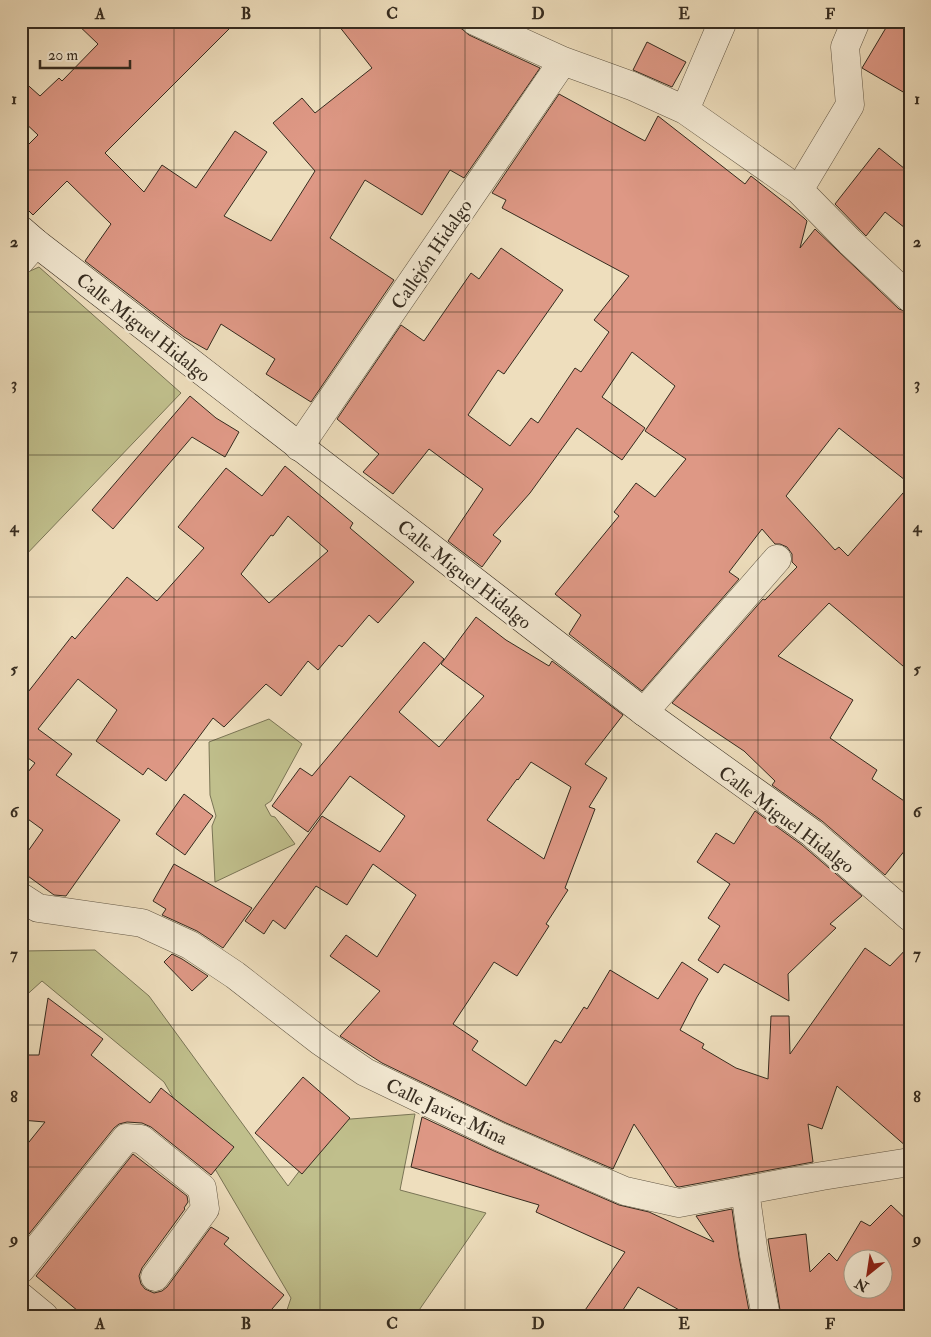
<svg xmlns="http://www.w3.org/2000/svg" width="931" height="1337" font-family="'IM FELL Double Pica',serif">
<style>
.green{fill:#c0bf8c;stroke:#7a7556}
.building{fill:#de9885;stroke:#352b1f;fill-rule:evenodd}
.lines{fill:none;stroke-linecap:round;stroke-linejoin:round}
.street-casing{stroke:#635846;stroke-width:29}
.secondary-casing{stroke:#352b1f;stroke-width:29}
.street{stroke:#f4ead4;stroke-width:28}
.secondary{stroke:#f4ead4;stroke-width:28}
.grid{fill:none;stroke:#352b1f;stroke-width:1;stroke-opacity:0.55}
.labels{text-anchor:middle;stroke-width:4.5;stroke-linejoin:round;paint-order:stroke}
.street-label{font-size:19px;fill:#352b1f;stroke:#f4ead4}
.neatline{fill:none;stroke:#352b1f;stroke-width:2}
.grid-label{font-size:16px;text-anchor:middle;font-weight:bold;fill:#352b1f}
</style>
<rect width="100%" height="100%" fill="#eedebd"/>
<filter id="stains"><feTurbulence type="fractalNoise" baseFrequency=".004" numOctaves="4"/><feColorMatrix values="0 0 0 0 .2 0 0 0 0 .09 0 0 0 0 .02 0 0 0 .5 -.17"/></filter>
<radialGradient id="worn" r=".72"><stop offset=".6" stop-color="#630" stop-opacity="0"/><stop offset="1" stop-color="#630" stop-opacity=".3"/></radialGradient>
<path class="green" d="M 39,267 L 181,393 L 21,560 L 21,275 Z
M 269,719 L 302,744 L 271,801 L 265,805 L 271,816 L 275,817 L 295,844 L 215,882 L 212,826 L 216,816 L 210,795 L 209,742 Z
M 95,950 L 149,996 L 288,1186 L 338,1120 L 415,1114 L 400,1190 L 486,1213 L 415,1316 L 285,1316 L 291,1298 L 164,1082 L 42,981 L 21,1000 L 21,951 Z"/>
<path class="building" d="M 74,21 L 237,21 L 105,153 L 144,192 L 162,165 L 196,188 L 235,131 L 267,152 L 224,216 L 271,241 L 315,171 L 273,123 L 302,98 L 315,113 L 372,68 L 335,21 L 445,21 L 462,29 L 469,35 L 540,68 L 464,178 L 450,170 L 422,215 L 365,180 L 330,238 L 394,280 L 311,402 L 266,374 L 275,359 L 221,324 L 207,350 L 184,337 L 85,261 L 111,224 L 67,181 L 33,215 L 21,203 L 21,152 L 38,135 L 21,119 L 21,79 L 40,96 L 59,78 L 62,81 L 98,44 Z
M 890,21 L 910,21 L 910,96 L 862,68 Z
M 647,42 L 686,62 L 672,87 L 633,70 Z
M 559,94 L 645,141 L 658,116 L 745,184 L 751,176 L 804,218 L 807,221 L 800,248 L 815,229 L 899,309 L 910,313 L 910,484 L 839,428 L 786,496 L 835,550 L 839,547 L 848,556 L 910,485 L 910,672 L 829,603 L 778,656 L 853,700 L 830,738 L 877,770 L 872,779 L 910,805 L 910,844 L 885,875 L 822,821 L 772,785 L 775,781 L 744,751 L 672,703 L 763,599 L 765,600 L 797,567 L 792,562 L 792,554 L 787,547 L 780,544 L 775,544 L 762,529 L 729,572 L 739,579 L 642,691 L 569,634 L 581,615 L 555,594 L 619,516 L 614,512 L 636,483 L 655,497 L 686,459 L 645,431 L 675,386 L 632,352 L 602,397 L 645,428 L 622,460 L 577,428 L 530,493 L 493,535 L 501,541 L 482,567 L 448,541 L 483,489 L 429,449 L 393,494 L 363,472 L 379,454 L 337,419 L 401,325 L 424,341 L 471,273 L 479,279 L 501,248 L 563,290 L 504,374 L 498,370 L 468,415 L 510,446 L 531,418 L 538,423 L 575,368 L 581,372 L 609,332 L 594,320 L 629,276 L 502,208 L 506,200 L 492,193 Z
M 879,148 L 910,173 L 910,232 L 885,212 L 866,236 L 835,204 Z
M 190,396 L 216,418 L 239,432 L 225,457 L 192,437 L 113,529 L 92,510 Z
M 285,466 L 353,523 L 350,528 L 414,582 L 378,623 L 369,615 L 342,647 L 339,645 L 318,670 L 308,661 L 281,696 L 266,684 L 224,727 L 213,718 L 166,781 L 148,768 L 143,775 L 96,741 L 117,710 L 78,679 L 38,729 L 72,754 L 56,775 L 120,820 L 66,896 L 54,895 L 21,871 L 21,861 L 43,830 L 21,814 L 21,781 L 35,763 L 21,753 L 21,701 L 72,636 L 75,639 L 127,577 L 157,601 L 204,548 L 178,527 L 226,468 L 262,496 ZM 288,516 L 328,551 L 269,603 L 241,574 L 271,535 L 273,536 Z
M 476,617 L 506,640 L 549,666 L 552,661 L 623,715 L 585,764 L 607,778 L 589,807 L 595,809 L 565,888 L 568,890 L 546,924 L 549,926 L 517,976 L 494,962 L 453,1024 L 478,1041 L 472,1050 L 526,1086 L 555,1040 L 561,1043 L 584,1007 L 587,1009 L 610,970 L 658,999 L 682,962 L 708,979 L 697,997 L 680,1030 L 704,1044 L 702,1048 L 736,1068 L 768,1079 L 771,1016 L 789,1016 L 790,1054 L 865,948 L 890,966 L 910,945 L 910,1147 L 907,1147 L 837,1086 L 822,1129 L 808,1124 L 813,1162 L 679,1187 L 676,1186 L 634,1124 L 613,1169 L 506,1123 L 382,1063 L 340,1036 L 380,991 L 330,956 L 346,935 L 377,957 L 416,895 L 373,864 L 347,905 L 316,886 L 285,929 L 273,920 L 264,934 L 245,921 L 322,816 L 380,852 L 405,816 L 350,776 L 308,832 L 272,806 L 300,768 L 312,776 L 424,642 L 444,659 L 399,712 L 439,747 L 484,696 L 441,664 ZM 531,762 L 571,787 L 544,859 L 487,820 L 517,779 L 518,780 Z
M 184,794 L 213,816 L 185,855 L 156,834 Z
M 755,811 L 802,845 L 862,896 L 830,924 L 836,928 L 788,974 L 789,1001 L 724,964 L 718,973 L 698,960 L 720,926 L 708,918 L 730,884 L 697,862 L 716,833 L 734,844 Z
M 174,864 L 252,908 L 223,948 L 197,931 L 162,915 L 166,909 L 153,901 Z
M 172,954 L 182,959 L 208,976 L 192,991 L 164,962 Z
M 48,998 L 103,1039 L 91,1055 L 150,1103 L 161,1088 L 234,1147 L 211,1175 L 151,1127 L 142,1123 L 127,1122 L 119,1124 L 114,1128 L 21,1244 L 21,1152 L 45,1122 L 21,1120 L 21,1055 L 39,1055 Z
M 303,1077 L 350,1118 L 302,1174 L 255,1133 Z
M 422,1117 L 494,1151 L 619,1205 L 649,1212 L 714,1242 L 696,1216 L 732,1209 L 739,1257 L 750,1316 L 690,1316 L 638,1287 L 619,1316 L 581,1316 L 625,1252 L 536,1212 L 539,1205 L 411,1167 Z
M 133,1154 L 187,1196 L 188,1202 L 184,1208 L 185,1209 L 142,1268 L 139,1276 L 141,1284 L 145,1289 L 154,1293 L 162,1291 L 167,1287 L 211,1227 L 229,1238 L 224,1244 L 284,1295 L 266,1316 L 84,1316 L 36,1276 Z
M 891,1205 L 910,1223 L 910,1316 L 781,1316 L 768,1239 L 806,1234 L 810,1272 L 829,1253 L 837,1261 L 861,1221 L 870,1226 ZM 854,1260 L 884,1260 L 884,1290 L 854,1290 Z"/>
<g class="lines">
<defs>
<path id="street" d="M 475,21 L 563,61 L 632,86 L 685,110 L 799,190 L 850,242 L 910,298
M 685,110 L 723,21
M 799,190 L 850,105 L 845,47 L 856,21
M 21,260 L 36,243
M 299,447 L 563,61
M 644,712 L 777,559
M 21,897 L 38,908 L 142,923 L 190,945 L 235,975 L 320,1041 L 365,1072 L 500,1137 L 625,1191 L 679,1203 L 822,1176 L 910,1162
M 745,1190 L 754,1255 L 766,1316
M 21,1269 L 126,1138 L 141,1139 L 202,1188 L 205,1209 L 155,1277
M 21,1297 L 44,1316"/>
<path id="secondary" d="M 21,230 L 36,243 L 644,712 L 812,833 L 910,917"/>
</defs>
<use href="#street" class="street-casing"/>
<use href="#secondary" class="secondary-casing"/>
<use href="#street" class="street"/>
<use href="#secondary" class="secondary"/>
</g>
<path class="grid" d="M 174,21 L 174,1316M 320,21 L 320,1316M 465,21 L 465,1316M 612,21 L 612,1316M 758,21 L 758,1316M 21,170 L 910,170M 21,312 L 910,312M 21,455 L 910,455M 21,597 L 910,597M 21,740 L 910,740M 21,882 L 910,882M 21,1025 L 910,1025M 21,1167 L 910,1167"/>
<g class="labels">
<g class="street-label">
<text transform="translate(431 254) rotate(-56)" y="7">Callejón Hidalgo</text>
<text transform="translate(144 327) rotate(38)" y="7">Calle Miguel Hidalgo</text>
<text transform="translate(465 574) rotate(38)" y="7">Calle Miguel Hidalgo</text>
<text transform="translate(787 819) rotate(37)" y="7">Calle Miguel Hidalgo</text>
<text transform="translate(447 1111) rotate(25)" y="7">Calle Javier Mina</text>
</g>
</g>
<rect width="931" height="1337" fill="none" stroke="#eedebd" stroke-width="55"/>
<g transform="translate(868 1274) rotate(210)"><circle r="24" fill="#f4ead4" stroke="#a89e8c"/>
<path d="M0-4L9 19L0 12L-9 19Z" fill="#8f2418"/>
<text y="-8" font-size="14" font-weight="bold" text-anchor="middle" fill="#352b1f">N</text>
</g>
<path d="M40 60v8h90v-8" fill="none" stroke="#352b1f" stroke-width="2.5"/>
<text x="48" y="60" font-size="15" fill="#352b1f" stroke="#f4ead4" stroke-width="4" paint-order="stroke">20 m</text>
<rect x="28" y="28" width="876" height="1282" class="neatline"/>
<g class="grid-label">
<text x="100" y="19">A</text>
<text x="246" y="19">B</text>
<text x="392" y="19">C</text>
<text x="538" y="19">D</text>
<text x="684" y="19">E</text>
<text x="830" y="19">F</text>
<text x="14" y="104">1</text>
<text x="917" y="104">1</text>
<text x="14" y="247">2</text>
<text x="917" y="247">2</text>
<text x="14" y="389">3</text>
<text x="917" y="389">3</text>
<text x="14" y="532">4</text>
<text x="917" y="532">4</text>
<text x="14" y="674">5</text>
<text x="917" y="674">5</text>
<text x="14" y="817">6</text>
<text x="917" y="817">6</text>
<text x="14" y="959">7</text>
<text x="917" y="959">7</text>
<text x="14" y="1102">8</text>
<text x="917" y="1102">8</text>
<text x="14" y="1244">9</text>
<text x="917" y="1244">9</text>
<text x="100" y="1329">A</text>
<text x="246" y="1329">B</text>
<text x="392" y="1329">C</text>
<text x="538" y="1329">D</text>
<text x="684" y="1329">E</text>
<text x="830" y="1329">F</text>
</g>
<rect width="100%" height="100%" filter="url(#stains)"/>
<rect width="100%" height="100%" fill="url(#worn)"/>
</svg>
